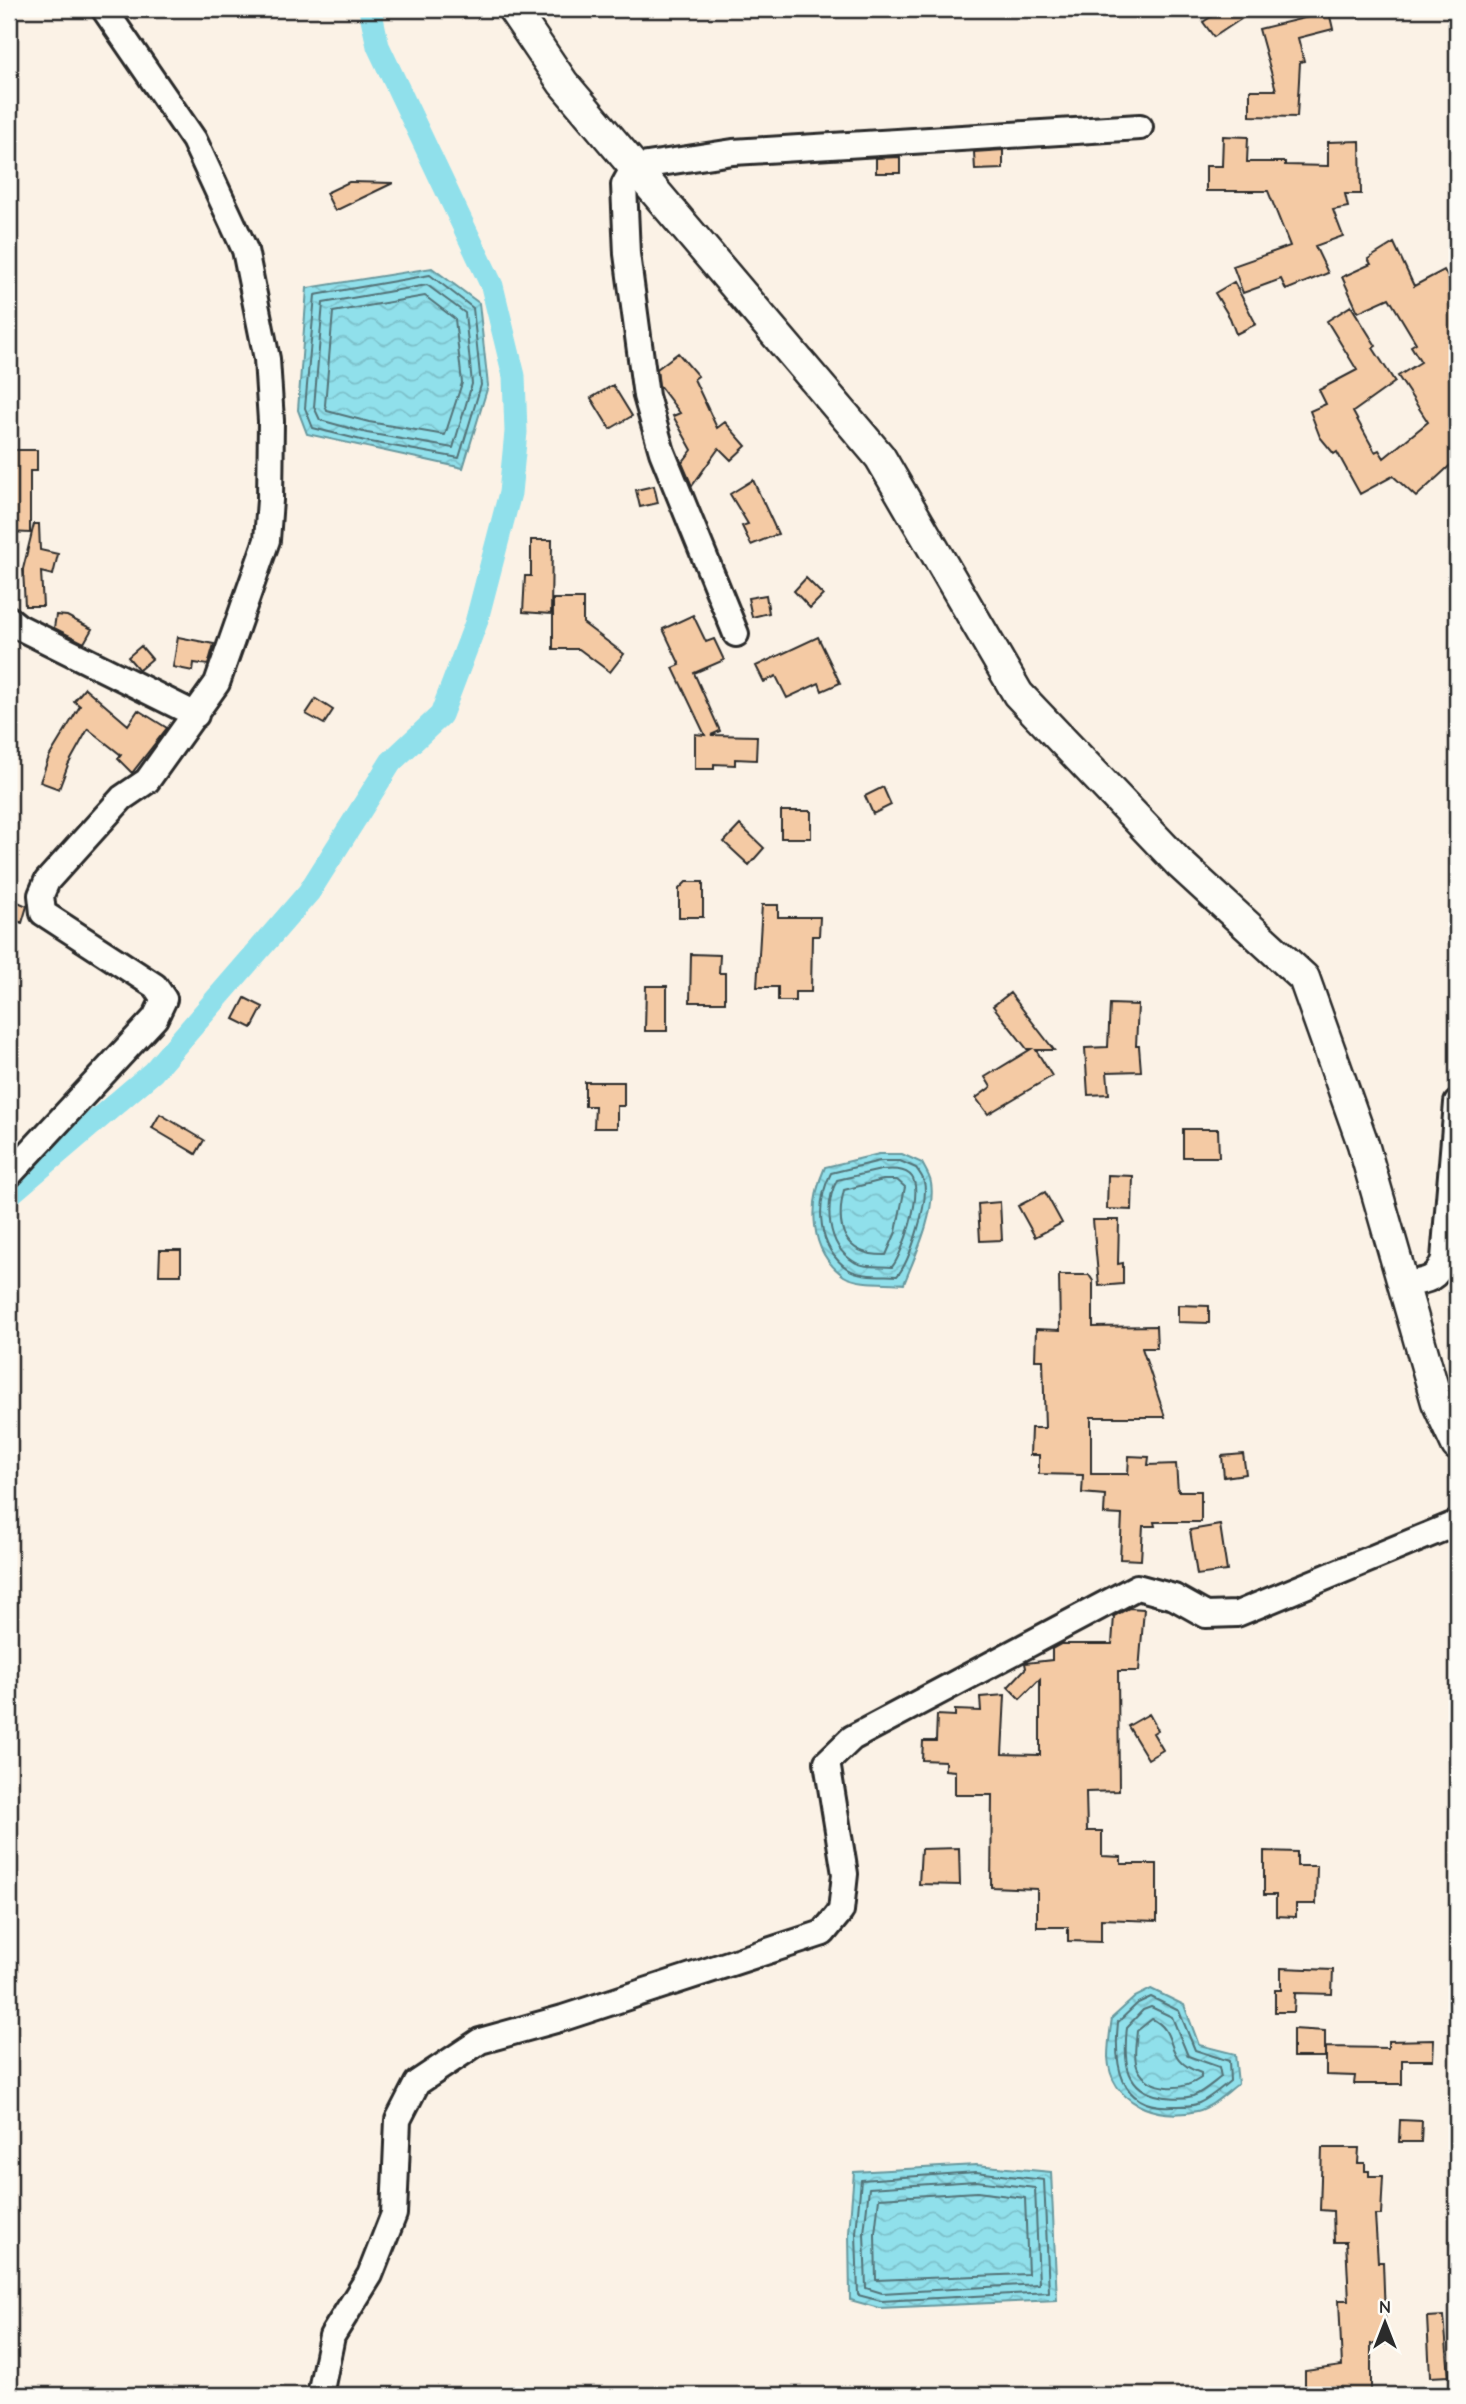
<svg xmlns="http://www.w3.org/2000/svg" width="1466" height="2404" font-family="'Comic Neue',sans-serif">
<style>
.water{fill:url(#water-waves);stroke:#68989e;stroke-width:2}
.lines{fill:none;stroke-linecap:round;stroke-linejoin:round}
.shore{stroke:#537378;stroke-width:2}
.canal{stroke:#90e0eb;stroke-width:23}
.building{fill:#f4caa4;stroke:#2b2b2b;stroke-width:2}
.minor-casing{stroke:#2b2b2b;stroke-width:30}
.tertiary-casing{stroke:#2b2b2b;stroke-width:35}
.minor{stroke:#fdfcf7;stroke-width:24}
.tertiary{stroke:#fdfcf7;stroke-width:30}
</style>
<defs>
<pattern id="water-waves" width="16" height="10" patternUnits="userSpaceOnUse" patternTransform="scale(1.75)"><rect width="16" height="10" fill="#90e0eb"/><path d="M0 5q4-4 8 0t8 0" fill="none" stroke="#7cc0ca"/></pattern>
</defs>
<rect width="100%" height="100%" fill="#fbf2e6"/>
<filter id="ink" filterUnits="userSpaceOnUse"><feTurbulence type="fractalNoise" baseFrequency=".0143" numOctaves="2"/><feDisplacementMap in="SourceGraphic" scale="14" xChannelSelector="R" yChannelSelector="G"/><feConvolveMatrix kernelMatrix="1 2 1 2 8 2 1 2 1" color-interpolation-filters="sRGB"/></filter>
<g filter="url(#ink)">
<path class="water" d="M 432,268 L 479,303 L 488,386 L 463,468 L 307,434 L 298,410 L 307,288 Z
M 879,1154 L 902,1154 L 922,1163 C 925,1169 930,1176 931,1183 C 936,1212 915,1256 904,1284 C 887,1282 859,1285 844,1276 C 808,1251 809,1203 825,1167 Z
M 1151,1989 L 1184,2005 L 1199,2045 L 1235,2054 L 1238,2084 C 1227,2092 1211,2108 1197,2111 C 1157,2121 1110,2103 1108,2057 C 1108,2044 1110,2031 1112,2018 L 1135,1997 Z
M 976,2165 L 1051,2172 L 1057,2300 L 879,2308 L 850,2300 L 849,2233 L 854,2172 Z"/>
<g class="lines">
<path class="shore" d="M 430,275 L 473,308 L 481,385 L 459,458 L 365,441 L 313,428 L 305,408 L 315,295 Z
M 427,285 L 465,313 L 472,384 L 453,448 L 367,433 L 320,420 L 314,407 L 323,303 Z
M 425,296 L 455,319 L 462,383 L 445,435 L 369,422 L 327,411 L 325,405 L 333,312 Z
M 880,1161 L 900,1161 L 916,1168 C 919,1172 923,1177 924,1182 C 929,1201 910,1262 897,1276 C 883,1275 860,1277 848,1269 C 817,1248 815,1204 831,1173 Z
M 881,1170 C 891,1169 905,1168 912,1177 C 923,1193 903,1254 892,1267 C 880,1266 862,1268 853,1261 C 827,1245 824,1205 837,1180 Z
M 883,1180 L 897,1180 L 905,1187 L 896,1232 L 886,1255 C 843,1256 835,1227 844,1190 Z
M 1151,1997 L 1179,2011 L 1195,2050 L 1229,2061 L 1230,2081 C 1220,2089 1210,2098 1199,2103 C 1191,2107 1180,2106 1172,2106 C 1118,2110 1114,2062 1118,2022 L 1138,2003 Z
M 1151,2007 L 1172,2017 L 1188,2056 L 1219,2067 L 1221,2077 C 1213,2083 1202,2093 1193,2096 C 1182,2099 1166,2098 1155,2095 C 1123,2086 1124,2055 1127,2027 L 1143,2010 Z
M 1152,2019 C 1180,2032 1161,2060 1201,2073 L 1201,2078 C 1183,2091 1150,2092 1138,2069 C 1133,2058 1136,2043 1137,2031 Z
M 976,2172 L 1044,2180 L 1049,2292 L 881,2301 L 858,2295 L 856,2233 L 861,2180 Z
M 976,2181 L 1035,2188 L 1039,2284 L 882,2293 L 866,2288 L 864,2233 L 869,2188 Z
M 977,2192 L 1025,2198 L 1028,2274 L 876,2280 L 875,2234 L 879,2198 Z"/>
<path class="canal" d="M 9,1195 L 153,1072 L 309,892 L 391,762 L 441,715 L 476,623 L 510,493 L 516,432 L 514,376 L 492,286 L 378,46 L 370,9"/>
</g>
<path class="building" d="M 1223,9 L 1256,9 L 1214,37 L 1203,22 Z
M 1329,12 L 1333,29 L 1298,38 L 1304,61 L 1300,62 L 1297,117 L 1250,116 L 1250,90 L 1276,90 L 1259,29 Z
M 1223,136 L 1248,137 L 1247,162 L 1285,162 L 1285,165 L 1328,166 L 1328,142 L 1360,141 L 1361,194 L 1345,194 L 1348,207 L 1333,210 L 1343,236 L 1315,246 L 1328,273 L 1286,290 L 1281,279 L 1243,293 L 1233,266 L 1290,246 L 1268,191 L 1206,191 L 1206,166 L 1222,166 Z
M 1003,150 L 1003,169 L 975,170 L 974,152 Z
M 900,157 L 900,173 L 876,173 L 876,158 Z
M 349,182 L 351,182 L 393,183 L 335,211 L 326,193 Z
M 1394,243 L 1414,286 L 1444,270 L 1457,295 L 1457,459 L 1416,497 L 1393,476 L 1360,494 L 1337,452 L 1334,454 L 1320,437 L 1310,411 L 1326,404 L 1319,390 L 1357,370 L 1327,321 L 1351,306 L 1376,346 L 1373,348 L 1395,382 L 1353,412 L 1375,452 L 1379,450 L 1384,458 L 1428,422 L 1398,376 L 1421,362 L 1411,346 L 1416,343 L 1389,298 L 1358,312 L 1342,277 L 1371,264 L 1368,259 Z
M 1234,282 L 1256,324 L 1236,334 L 1230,318 L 1215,293 Z
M 678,353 L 698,376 L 694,379 L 717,428 L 725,422 L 746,446 L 731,460 L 719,448 L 692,486 L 682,463 L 692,450 L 673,416 L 680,413 L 659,385 L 657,369 Z
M 613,385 L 632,416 L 610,429 L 591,398 Z
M 10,450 L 37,450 L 37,471 L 30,471 L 30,533 L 9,532 Z
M 753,480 L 778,534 L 751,545 L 742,526 L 748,524 L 730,494 Z
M 654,486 L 658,503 L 640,507 L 636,490 Z
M 34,524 L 39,524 L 40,550 L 58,554 L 53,575 L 41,572 L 43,606 L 25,606 L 23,569 Z
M 531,540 L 552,540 L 551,614 L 523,612 L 525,576 L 531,576 Z
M 806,578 L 823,595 L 810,608 L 794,591 Z
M 766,595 L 769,613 L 752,617 L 748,598 Z
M 553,599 L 583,599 L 583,623 L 624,654 L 610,672 L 579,649 L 553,649 Z
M 56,615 L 67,616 L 92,629 L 84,643 L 54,628 Z
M 693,615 L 706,642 L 714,639 L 724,660 L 694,673 L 720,731 L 711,735 L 757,736 L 756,760 L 735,759 L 735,765 L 714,764 L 714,769 L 695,769 L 695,734 L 705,735 L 673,668 L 680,665 L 663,629 Z
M 178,637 L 214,644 L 208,665 L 194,663 L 193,671 L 173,667 Z
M 818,637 L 840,683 L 822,691 L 819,683 L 787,698 L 776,676 L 764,682 L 756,666 Z
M 141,646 L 152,659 L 139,670 L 128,657 Z
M 85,688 L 128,725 L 138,710 L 167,728 L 132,773 L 118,759 L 121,755 L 88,729 L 68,765 L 59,789 L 40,782 L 49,757 L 80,706 L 74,701 Z
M 316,699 L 333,710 L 324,724 L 306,714 Z
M 883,787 L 891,805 L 873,814 L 865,796 Z
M 781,811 L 811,811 L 811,838 L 781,838 Z
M 740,825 L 764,848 L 749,865 L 724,842 Z
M 686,882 L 703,882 L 703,917 L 679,917 L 679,889 Z
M 9,898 L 27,906 L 22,923 L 9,917 Z
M 762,905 L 778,905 L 778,917 L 820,917 L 819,936 L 812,936 L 811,992 L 795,992 L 795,1001 L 778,1001 L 778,987 L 757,987 Z
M 691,954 L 720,955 L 719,973 L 725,973 L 725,1002 L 690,1002 Z
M 646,986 L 667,986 L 667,1031 L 645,1031 Z
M 1010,993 L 1054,1050 L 1036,1050 L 1052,1076 L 988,1114 L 976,1098 L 991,1087 L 985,1077 L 1031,1049 L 1027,1049 L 993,1006 Z
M 245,998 L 263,1007 L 252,1028 L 234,1019 Z
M 1110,1004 L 1138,1005 L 1136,1046 L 1139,1046 L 1141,1071 L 1107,1072 L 1109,1094 L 1088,1095 L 1085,1048 L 1108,1047 Z
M 585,1082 L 624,1082 L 624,1106 L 617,1106 L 617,1128 L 594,1128 L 595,1106 L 585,1106 Z
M 160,1114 L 204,1140 L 196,1154 L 152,1128 Z
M 1183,1129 L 1218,1129 L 1219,1157 L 1183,1157 Z
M 1108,1175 L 1133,1176 L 1132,1210 L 1107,1209 Z
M 1045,1192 L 1062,1223 L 1035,1237 L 1018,1206 Z
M 1000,1202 L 1002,1240 L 980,1241 L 978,1204 Z
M 1093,1220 L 1119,1220 L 1118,1264 L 1123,1263 L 1123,1284 L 1099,1286 Z
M 160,1250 L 181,1250 L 181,1275 L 159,1275 Z
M 1059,1275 L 1089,1275 L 1093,1281 L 1093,1327 L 1156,1326 L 1157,1348 L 1142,1348 L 1165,1417 L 1091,1417 L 1091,1474 L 1128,1474 L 1129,1456 L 1149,1457 L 1148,1465 L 1176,1464 L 1178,1491 L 1201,1491 L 1201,1522 L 1154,1522 L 1155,1526 L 1143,1526 L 1141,1560 L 1120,1559 L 1122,1515 L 1104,1514 L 1105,1495 L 1082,1493 L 1083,1475 L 1039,1474 L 1039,1455 L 1030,1455 L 1031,1428 L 1045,1428 L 1043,1360 L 1035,1360 L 1036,1329 L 1060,1330 Z
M 1178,1305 L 1209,1306 L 1209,1323 L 1178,1322 Z
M 1243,1454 L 1246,1474 L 1224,1477 L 1222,1456 Z
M 1220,1525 L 1227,1571 L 1197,1575 L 1190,1530 Z
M 1129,1608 L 1144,1609 L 1139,1671 L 1118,1671 L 1119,1791 L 1086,1792 L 1087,1831 L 1102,1831 L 1102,1856 L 1121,1857 L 1121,1864 L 1157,1864 L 1157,1921 L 1101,1919 L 1101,1942 L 1068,1941 L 1068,1927 L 1037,1927 L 1037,1889 L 991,1887 L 992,1795 L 955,1795 L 955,1771 L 945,1770 L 945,1761 L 922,1760 L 923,1741 L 936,1741 L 937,1715 L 955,1716 L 955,1710 L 981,1711 L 980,1697 L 1005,1695 L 1002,1754 L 1040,1755 L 1040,1679 L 1020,1699 L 1008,1687 L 1026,1668 L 1025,1663 L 1052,1660 L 1052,1649 L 1061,1644 L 1112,1644 L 1114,1616 Z
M 1149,1714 L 1158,1730 L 1153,1733 L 1163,1750 L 1148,1759 L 1128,1726 Z
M 959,1848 L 960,1885 L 919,1884 L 921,1849 Z
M 1264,1851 L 1297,1852 L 1297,1866 L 1317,1866 L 1316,1904 L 1296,1904 L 1296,1917 L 1276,1916 L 1276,1895 L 1264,1895 Z
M 1281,1968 L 1333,1970 L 1332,1994 L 1295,1993 L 1294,2012 L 1275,2012 L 1275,1990 L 1281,1990 Z
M 1293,2029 L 1325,2031 L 1325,2057 L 1293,2057 Z
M 1434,2040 L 1433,2060 L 1402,2060 L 1402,2084 L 1354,2084 L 1355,2076 L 1326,2075 L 1326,2047 L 1388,2048 L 1388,2041 Z
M 1400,2120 L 1422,2121 L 1421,2142 L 1399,2142 Z
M 1322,2148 L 1359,2148 L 1358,2163 L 1365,2163 L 1365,2171 L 1369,2171 L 1369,2176 L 1383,2176 L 1381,2215 L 1375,2215 L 1378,2262 L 1383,2262 L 1386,2344 L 1371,2344 L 1371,2395 L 1324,2395 L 1325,2389 L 1305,2389 L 1305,2371 L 1342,2366 L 1339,2300 L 1349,2300 L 1346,2242 L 1334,2242 L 1333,2211 L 1320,2210 Z
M 1444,2316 L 1449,2376 L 1430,2377 L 1427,2317 Z"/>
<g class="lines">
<defs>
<path id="minor" d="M 9,619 L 19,627 L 196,715
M 736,634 L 662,452 L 646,396 L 627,254 L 624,185 L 634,167 L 733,152 L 1140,127
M 9,1175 L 155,1018 L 164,999 L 155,986 L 43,913 L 41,895 L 47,881 L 122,798 L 147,781 L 217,683 L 267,540 L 270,500 L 271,421 L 267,359 L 245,250 L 194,140 L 104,9
M 1404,1284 C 1425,1281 1437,1281 1444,1259 L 1457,1103
M 320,2395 L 332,2336 L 370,2275 L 394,2214 L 398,2120 L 417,2083 L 480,2041 L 563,2018 L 823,1933 L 841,1911 L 845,1874 L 827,1762 L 852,1738 L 1137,1587 L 1174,1597 L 1206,1615 L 1237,1614 L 1457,1523"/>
<path id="tertiary" d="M 513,9 L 563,83 L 880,457 L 1018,694 L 1179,863 L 1304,978 L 1363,1144 L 1437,1402 L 1457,1445"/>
</defs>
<use href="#minor" class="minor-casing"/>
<use href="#tertiary" class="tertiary-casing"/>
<use href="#minor" class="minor"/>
<use href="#tertiary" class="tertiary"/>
</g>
</g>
<rect width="1466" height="2404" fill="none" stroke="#fdfcf7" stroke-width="35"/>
<rect x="18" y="18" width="1431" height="2369" fill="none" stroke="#2b2b2b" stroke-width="2.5" filter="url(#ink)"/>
<g transform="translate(1385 2323)" stroke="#fdfcf7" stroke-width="5" paint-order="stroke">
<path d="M0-5L12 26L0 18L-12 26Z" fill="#2b2b2b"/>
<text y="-10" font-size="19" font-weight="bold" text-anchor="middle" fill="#2b2b2b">N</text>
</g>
</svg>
